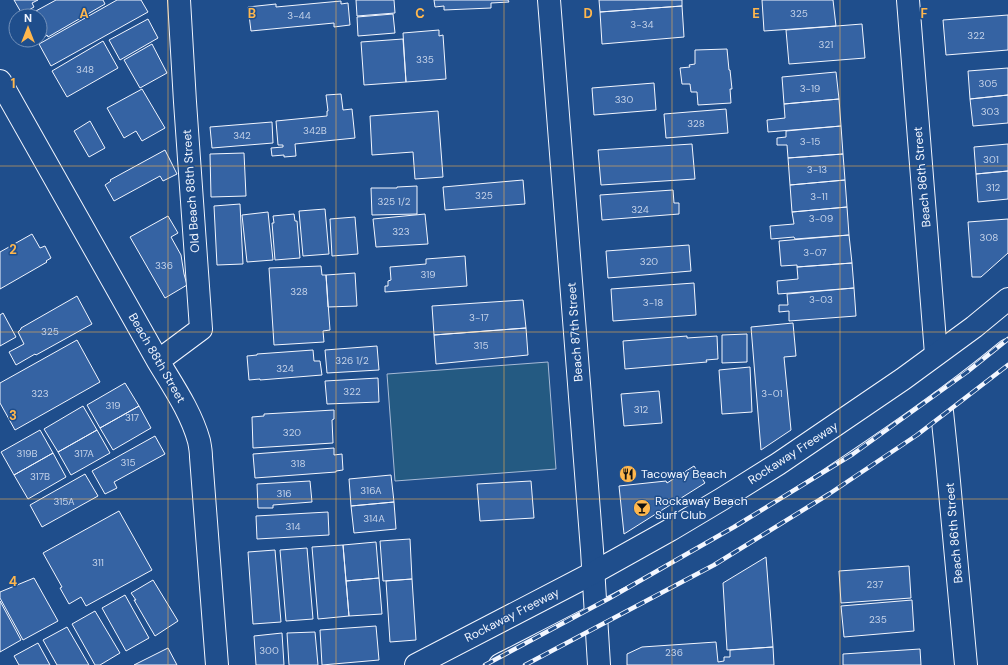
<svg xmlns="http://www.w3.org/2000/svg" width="1008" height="665" font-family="'DM Sans',sans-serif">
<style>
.green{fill:#245a82;stroke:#a8bbd7}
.building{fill:#3563a3;stroke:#f2f6ff}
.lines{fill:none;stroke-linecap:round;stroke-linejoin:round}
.street-casing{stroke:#f2f6ff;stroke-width:24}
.secondary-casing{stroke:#f2f6ff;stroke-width:24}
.street{stroke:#1f4e8c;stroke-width:22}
.secondary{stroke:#1f4e8c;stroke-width:22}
.rail-casing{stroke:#f2f6ff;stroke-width:4.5}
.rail{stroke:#1f4e8c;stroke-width:3;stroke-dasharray:9;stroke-linecap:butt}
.grid{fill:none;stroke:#ffb74d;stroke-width:1;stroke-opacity:0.55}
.labels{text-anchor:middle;stroke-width:3;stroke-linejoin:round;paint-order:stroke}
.number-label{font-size:10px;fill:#c3d1e8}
.street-label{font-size:12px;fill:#f2f6ff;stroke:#1f4e8c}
.poi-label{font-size:12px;fill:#f2f6ff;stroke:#1f4e8c;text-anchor:start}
.grid-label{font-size:13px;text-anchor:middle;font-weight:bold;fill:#ffb74d;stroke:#1f4e8c;stroke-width:3;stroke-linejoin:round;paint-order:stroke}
</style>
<rect width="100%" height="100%" fill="#1f4e8c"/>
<path class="green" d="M 548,362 L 556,469 L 395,481 L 387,374 Z"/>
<path class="building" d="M 14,0 L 38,0 L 32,3 L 34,7 L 22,14 Z
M 56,0 L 103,0 L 105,4 L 48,37 L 47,35 L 40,40 L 40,16 L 32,16 L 35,14 L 34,12 Z
M 117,0 L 141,0 L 148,12 L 51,66 L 39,44 Z
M 356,0 L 394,0 L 395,13 L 357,16 Z
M 434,0 L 508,0 L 509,2 L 491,3 L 491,8 L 444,10 L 444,6 L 435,7 Z
M 599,0 L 682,0 L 682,6 L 600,12 Z
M 762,0 L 833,0 L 836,26 L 764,31 Z
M 341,1 L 341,4 L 348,3 L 350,25 L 334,27 L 334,23 L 251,31 L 248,7 L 276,4 L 276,7 Z
M 682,6 L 684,37 L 602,44 L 600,12 Z
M 393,14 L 395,33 L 358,36 L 357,17 Z
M 1008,15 L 1008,50 L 946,55 L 943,20 Z
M 148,19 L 158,38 L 120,60 L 109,40 Z
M 862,24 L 865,58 L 789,64 L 786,30 Z
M 439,30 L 439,36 L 443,35 L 446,79 L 406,82 L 403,33 Z
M 403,39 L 406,82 L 364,85 L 361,42 Z
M 103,41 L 118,68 L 67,97 L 52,71 Z
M 152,44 L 167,73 L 140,88 L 124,60 Z
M 727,49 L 729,70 L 730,70 L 732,89 L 730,89 L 731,103 L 698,105 L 697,92 L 691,92 L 690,84 L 682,84 L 680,68 L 690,67 L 689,65 L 695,64 L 695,50 Z
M 1008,68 L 1008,95 L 970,99 L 968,71 Z
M 836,72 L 839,99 L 784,104 L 782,77 Z
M 654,83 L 656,110 L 594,115 L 592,88 Z
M 142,89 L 165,128 L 142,141 L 136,131 L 124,138 L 107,108 Z
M 341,94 L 343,110 L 352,109 L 355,138 L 295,144 L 296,156 L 284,157 L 284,155 L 272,156 L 271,148 L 283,147 L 283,145 L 278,145 L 276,121 L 327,116 L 327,111 L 328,111 L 326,95 Z
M 1008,95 L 1008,123 L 973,126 L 970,99 Z
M 839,99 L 841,126 L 768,132 L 767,120 L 785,118 L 784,104 Z
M 726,109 L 728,133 L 666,138 L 664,114 Z
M 438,111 L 443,177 L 415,179 L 413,152 L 372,155 L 370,116 Z
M 90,121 L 105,148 L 89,157 L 74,131 Z
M 272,122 L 273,143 L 212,148 L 210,127 Z
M 841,126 L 843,154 L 788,158 L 787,145 L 777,145 L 777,138 L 786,137 L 786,131 Z
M 692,144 L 695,179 L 601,185 L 598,150 Z
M 1008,144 L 1008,171 L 976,174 L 974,147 Z
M 165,150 L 177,174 L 163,181 L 160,176 L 114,201 L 105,185 L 111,181 L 110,180 Z
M 244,153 L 246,196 L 211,197 L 210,154 Z
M 843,154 L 845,180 L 790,185 L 788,158 Z
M 1008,171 L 1008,199 L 978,202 L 976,174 Z
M 523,180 L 525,204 L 445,210 L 443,187 Z
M 845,180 L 847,207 L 792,212 L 790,185 Z
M 417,186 L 417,214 L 372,215 L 371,188 L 397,188 L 397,187 Z
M 673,190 L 674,203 L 679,203 L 679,214 L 602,220 L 600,195 Z
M 240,204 L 243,264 L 217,265 L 214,206 Z
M 847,207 L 849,235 L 795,239 L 794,237 L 771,239 L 770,226 L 794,224 L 792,212 Z
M 325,209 L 329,254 L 303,256 L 299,211 Z
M 268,212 L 273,260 L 247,262 L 242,215 Z
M 294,214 L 295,221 L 297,221 L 300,258 L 275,260 L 272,223 L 274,223 L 273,216 Z
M 425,214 L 428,244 L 376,247 L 373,219 Z
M 168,216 L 178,233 L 171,237 L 181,255 L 184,274 L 187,285 L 165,298 L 130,237 Z
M 355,217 L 358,254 L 332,256 L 330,219 Z
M 1008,219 L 1008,253 L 981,277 L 972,277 L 968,222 Z
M 32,234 L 40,248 L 45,246 L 51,258 L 46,261 L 47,262 L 0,289 L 0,252 Z
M 849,235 L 852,263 L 797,267 L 797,265 L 781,266 L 779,241 Z
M 689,245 L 691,271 L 608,278 L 606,251 Z
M 465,256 L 467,286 L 385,292 L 385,286 L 388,286 L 388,281 L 391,280 L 390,267 L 426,264 L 426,259 Z
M 852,263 L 854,288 L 778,294 L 777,281 L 798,279 L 797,267 Z
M 321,266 L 322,275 L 326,275 L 330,330 L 323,331 L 324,342 L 274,345 L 269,268 Z
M 355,273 L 357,306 L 328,307 L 326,275 Z
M 694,283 L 696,315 L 613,321 L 611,289 Z
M 854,288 L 856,316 L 789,321 L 789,311 L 779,312 L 779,305 L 788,305 L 787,294 Z
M 77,296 L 92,324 L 36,355 L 35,354 L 16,365 L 9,352 L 24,344 L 18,332 L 21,329 L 21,328 Z
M 523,300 L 526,328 L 434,335 L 432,306 Z
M 3,313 L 16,337 L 0,346 L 0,315 Z
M 793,323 L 796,356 L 784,357 L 791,430 L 761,450 L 751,327 Z
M 526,328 L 528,355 L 436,364 L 434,335 Z
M 747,334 L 747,362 L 722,363 L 722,335 Z
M 687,336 L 687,338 L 717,336 L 718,359 L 706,360 L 707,362 L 625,369 L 623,341 Z
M 77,340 L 100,382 L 15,430 L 0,403 L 0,383 Z
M 377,346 L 379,370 L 327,373 L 325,350 Z
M 313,350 L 314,361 L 320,361 L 322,375 L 260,380 L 260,379 L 249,380 L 247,356 L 257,355 L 257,354 Z
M 750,367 L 752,412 L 722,414 L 719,370 Z
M 378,378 L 379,402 L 327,404 L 325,381 Z
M 125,383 L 139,406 L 100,428 L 87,405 Z
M 659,391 L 662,423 L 624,426 L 621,394 Z
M 83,406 L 97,430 L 58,452 L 44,429 Z
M 139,406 L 151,428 L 113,450 L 100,428 Z
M 334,410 L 334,419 L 332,420 L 333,443 L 253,448 L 252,417 L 264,416 L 264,414 Z
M 40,430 L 53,453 L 14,475 L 1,452 Z
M 97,430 L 110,453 L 71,475 L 58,452 Z
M 155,436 L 165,454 L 114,482 L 117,488 L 105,494 L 92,471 Z
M 334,448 L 334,455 L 342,454 L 343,470 L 336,471 L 336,472 L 255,478 L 253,454 Z
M 53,453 L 66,477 L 28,499 L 14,475 Z
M 694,466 L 705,483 L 624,534 L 619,486 L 666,481 L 667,483 Z
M 85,474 L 98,496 L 42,527 L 30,505 Z
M 391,475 L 394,502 L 351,506 L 349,479 Z
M 310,481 L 312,502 L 273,505 L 273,508 L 258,508 L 257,484 Z
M 531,481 L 534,518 L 480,521 L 477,484 Z
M 394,502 L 396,529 L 354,533 L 351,506 Z
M 119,511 L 152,570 L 86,606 L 81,597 L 69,604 L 60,588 L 62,587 L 43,553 Z
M 328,512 L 329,535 L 257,539 L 256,516 Z
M 410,539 L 412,579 L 383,581 L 380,541 Z
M 376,542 L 379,578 L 346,581 L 343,545 Z
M 343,545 L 349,616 L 318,619 L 312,547 Z
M 307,548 L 313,619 L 286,621 L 280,550 Z
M 275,550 L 281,622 L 253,624 L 248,552 Z
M 766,557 L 773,647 L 727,650 L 723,583 Z
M 909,566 L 911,598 L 841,603 L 839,571 Z
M 34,578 L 58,621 L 23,640 L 0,598 L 0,592 Z
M 379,578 L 382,614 L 349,616 L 346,581 Z
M 412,579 L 416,640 L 390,642 L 386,581 Z
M 153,580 L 178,621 L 155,636 L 134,600 L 136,600 L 131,593 Z
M 125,595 L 149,638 L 126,651 L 102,608 Z
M 912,600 L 914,631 L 844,637 L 841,606 Z
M 0,601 L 21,640 L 0,652 Z
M 95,611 L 120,653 L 100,665 L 95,665 L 72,624 Z
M 376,626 L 379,660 L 322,665 L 320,630 Z
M 67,627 L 89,665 L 57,665 L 43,640 Z
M 315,632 L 318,665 L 289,665 L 287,633 Z
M 282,633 L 284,665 L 256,665 L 254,636 Z
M 716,642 L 718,662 L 724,661 L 724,657 L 730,657 L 730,650 L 773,647 L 774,665 L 627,665 L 627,654 L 642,647 Z
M 38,643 L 50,665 L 19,665 L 14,656 Z
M 168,648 L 177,665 L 134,665 Z
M 920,649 L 921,665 L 843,665 L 843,654 Z"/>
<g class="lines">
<defs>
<path id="street" d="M 549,0 L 592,550 L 599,665
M 908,0 L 936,354
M 0,81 L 158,361 C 173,386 191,412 199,441 C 200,446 201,452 201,457 L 217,665
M 158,361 L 201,329 L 185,102 L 179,0
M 941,402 L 947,460 L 966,665"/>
<path id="secondary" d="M 416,665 L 593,573 L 670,530 L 722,499 L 778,464 L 903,379 L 974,327 L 1008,299
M 500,665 C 564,632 629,599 693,564 C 738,539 781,511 824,483 C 887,441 950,398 1008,350"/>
</defs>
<use href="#street" class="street-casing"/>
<use href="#secondary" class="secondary-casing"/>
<use href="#street" class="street"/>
<use href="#secondary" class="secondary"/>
<defs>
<path id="rail" d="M 485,665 L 608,599 L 734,527 L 853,454 L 967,372 L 1008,339
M 525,665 L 714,565 L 829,494 L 917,435 L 1008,365"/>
</defs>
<use href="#rail" class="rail-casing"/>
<use href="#rail" class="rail"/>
</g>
<path class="grid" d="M 168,0 L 168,665M 336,0 L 336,665M 504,0 L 504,665M 672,0 L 672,665M 840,0 L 840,665M 0,166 L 1008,166M 0,332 L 1008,332M 0,499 L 1008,499"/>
<defs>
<symbol id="restaurant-disc" viewBox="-11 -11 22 22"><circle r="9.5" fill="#ffb74d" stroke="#1f4e8c"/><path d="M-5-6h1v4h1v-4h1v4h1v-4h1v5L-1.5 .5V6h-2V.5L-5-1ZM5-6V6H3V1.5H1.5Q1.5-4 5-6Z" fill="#111"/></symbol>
<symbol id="bar-disc" viewBox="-11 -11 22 22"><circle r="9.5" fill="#ffb74d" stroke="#1f4e8c"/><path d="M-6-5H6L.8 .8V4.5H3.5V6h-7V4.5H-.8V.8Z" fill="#111"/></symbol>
</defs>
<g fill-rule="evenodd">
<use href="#restaurant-disc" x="618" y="464" width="20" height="20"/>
<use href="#bar-disc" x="632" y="498" width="20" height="20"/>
</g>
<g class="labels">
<g class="number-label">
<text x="799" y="17">325</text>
<text x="299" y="19">3-44</text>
<text x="642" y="28">3-34</text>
<text x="976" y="39">322</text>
<text x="826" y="48">321</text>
<text x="425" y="63">335</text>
<text x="85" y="73">348</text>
<text x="988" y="87">305</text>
<text x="810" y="92">3-19</text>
<text x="624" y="103">330</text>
<text x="990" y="115">303</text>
<text x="696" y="127">328</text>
<text x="315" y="134">342B</text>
<text x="242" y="139">342</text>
<text x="810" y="145">3-15</text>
<text x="991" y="163">301</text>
<text x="817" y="173">3-13</text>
<text x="993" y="191">312</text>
<text x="484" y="199">325</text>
<text x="819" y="200">3-11</text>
<text x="394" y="205">325 1/2</text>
<text x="640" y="213">324</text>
<text x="821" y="222">3-09</text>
<text x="401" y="235">323</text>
<text x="989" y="241">308</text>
<text x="815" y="256">3-07</text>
<text x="649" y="265">320</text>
<text x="164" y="269">336</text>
<text x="428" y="278">319</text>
<text x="299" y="295">328</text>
<text x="821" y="303">3-03</text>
<text x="653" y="306">3-18</text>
<text x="479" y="321">3-17</text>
<text x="50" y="335">325</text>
<text x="481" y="349">315</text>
<text x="352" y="364">326 1/2</text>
<text x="285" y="372">324</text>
<text x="352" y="395">322</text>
<text x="40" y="397">323</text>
<text x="772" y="397">3-01</text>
<text x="113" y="409">319</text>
<text x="641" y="413">312</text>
<text x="132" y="421">317</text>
<text x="292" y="436">320</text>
<text x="27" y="457">319B</text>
<text x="84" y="457">317A</text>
<text x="128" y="466">315</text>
<text x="298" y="467">318</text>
<text x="40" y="480">317B</text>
<text x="371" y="494">316A</text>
<text x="284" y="497">316</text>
<text x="64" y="505">315A</text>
<text x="374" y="522">314A</text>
<text x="293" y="530">314</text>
<text x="98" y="566">311</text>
<text x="875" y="588">237</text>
<text x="878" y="623">235</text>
<text x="269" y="654">300</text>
<text x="674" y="656">236</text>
</g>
<g class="street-label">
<text transform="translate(922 177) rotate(-95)" y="4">Beach 86th Street</text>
<text transform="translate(191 191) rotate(-94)" y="4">Old Beach 88th Street</text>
<text transform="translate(575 332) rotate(-94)" y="4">Beach 87th Street</text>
<text transform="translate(157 358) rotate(60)" y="4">Beach 88th Street</text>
<text transform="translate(793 453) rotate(-33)" y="4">Rockaway Freeway</text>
<text transform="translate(954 533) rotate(-95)" y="4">Beach 86th Street</text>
<text transform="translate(512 615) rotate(-27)" y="4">Rockaway Freeway</text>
</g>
<g class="poi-label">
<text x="641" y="478">Tacoway Beach</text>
<text x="655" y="505">Rockaway Beach<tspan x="655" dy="14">Surf Club</tspan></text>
</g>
</g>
<g class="grid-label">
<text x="84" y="18">A</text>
<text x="252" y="18">B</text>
<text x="420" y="18">C</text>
<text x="588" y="18">D</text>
<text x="756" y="18">E</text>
<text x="924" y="18">F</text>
<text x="13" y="88">1</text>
<text x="13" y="254">2</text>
<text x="13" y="420">3</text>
<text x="13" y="586">4</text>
</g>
<g transform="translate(28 28)"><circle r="19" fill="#1f4e8c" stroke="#7391ba"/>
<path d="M0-3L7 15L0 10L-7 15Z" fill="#ffb74d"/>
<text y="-6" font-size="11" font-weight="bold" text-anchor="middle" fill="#f2f6ff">N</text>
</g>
</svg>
